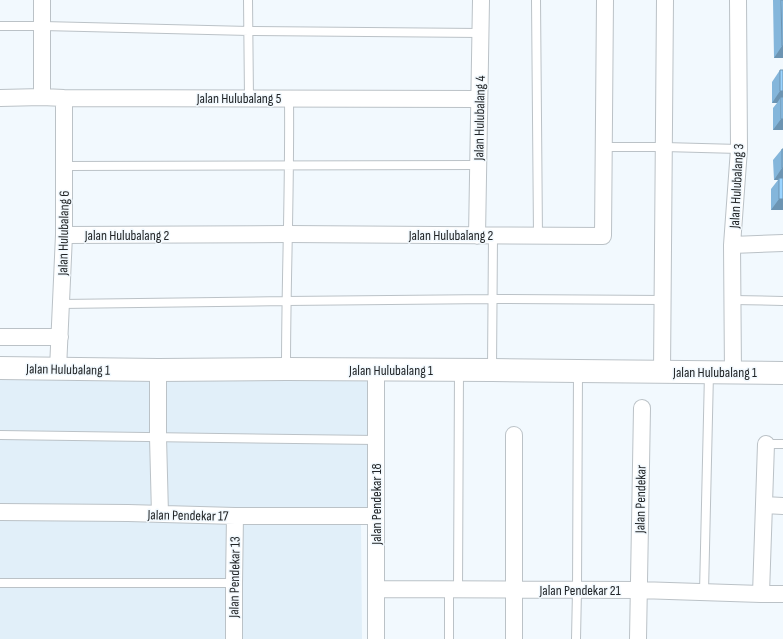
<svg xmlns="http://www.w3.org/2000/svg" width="783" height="639" font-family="'Sofia Sans Condensed',sans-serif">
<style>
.built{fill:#e1eff9}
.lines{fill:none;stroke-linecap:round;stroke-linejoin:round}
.lane-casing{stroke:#bbc2c7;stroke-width:10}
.street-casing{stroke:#bbc2c7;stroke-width:18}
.secondary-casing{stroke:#bbc2c7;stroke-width:24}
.lane{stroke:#fff;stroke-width:8}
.street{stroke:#fff;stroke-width:16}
.secondary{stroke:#fff;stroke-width:22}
.wall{fill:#84b6db}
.shaded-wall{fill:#6c94b2}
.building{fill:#9ad4ff;stroke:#6c94b2}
.labels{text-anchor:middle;stroke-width:3;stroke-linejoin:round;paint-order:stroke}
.street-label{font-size:14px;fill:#212426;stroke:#f2f9fe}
</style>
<rect width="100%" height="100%" fill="#f2f9fe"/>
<path class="built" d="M 0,377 L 371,378 L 371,511 L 0,506 Z
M 0,518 L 361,522 L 362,639 L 0,639 Z"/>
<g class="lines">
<defs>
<path id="lane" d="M 248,0 L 249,98
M 536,0 L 538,236
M 0,26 L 43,26 L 249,31 L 480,33
M 603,147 L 664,147 L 739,149
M 64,166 L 478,165
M 733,300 L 783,301
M 61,304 L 286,301 L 493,299 L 663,300
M 286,368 C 286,278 290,189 289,99
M 492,369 L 493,236
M 0,435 L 376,440
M 766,444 L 783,444
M 0,583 L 234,583
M 458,589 L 459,370
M 704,592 L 709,373
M 449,639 L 449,589
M 576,639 L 577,590 L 578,372"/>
<path id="street" d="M 42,97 L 42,0
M 0,98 L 42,97 L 64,98 L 479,99
M 64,235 L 288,234 L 603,236 L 605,0
M 477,236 L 481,0
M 732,245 L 783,243
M 0,337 L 60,337
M 58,369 L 64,235 L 64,98
M 158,370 L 158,437 L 160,514
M 376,370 L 376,639
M 662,372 L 665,0
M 733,373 L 732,245 L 739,149 L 738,0
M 514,435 L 514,639
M 764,505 L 783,506
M 0,512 L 128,513 L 235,516 L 376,516
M 376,589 L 639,590 L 761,594 L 783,594
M 761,594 L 766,444
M 234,639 L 234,583 L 235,516
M 638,639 L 642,408"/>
<path id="secondary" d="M 0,368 L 158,370 L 286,369 L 492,370 L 578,371 L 783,373"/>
</defs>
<use href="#lane" class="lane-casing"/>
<use href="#street" class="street-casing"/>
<use href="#secondary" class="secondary-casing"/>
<use href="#lane" class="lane"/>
<use href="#street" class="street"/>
<use href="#secondary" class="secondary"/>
</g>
<path class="wall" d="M 773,0 L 783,0 L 783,58 L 774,58 Z
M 780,70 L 783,70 L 783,130 L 773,130 L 773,108 L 777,103 L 772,103 L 772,82 Z
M 782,149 L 783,210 L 771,210 L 771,189 L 778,180 L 774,180 L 773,160 Z"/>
<path class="shaded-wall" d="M 782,46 L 783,46 L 783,58 L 774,58 Z
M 780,91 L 783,91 L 783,103 L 781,97 L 777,103 L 772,103 Z
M 781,119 L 783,119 L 783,130 L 773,130 Z
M 782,168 L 783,168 L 783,180 L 779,178 L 778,180 L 774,180 Z
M 779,199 L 783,199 L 783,210 L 771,210 Z"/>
<path class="building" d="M 781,0 L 783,0 L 783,46 L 782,46 Z
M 780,70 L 783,70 L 783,91 L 780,91 Z
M 781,97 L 783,97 L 783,119 L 781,119 Z
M 782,149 L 783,149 L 783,168 L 782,168 Z
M 779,178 L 783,178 L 783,199 L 779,199 Z"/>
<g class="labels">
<g class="street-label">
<text x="239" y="103">Jalan Hulubalang 5</text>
<text transform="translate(479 118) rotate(-89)" y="5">Jalan Hulubalang 4</text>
<text transform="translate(736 186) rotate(-87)" y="5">Jalan Hulubalang 3</text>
<text transform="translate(63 233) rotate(-89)" y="5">Jalan Hulubalang 6</text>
<text x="127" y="240">Jalan Hulubalang 2</text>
<text x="451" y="240">Jalan Hulubalang 2</text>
<text transform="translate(68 369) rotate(1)" y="5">Jalan Hulubalang 1</text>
<text x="391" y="375">Jalan Hulubalang 1</text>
<text x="715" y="377">Jalan Hulubalang 1</text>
<text transform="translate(640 499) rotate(-89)" y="5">Jalan Pendekar</text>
<text transform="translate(376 504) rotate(-90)" y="5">Jalan Pendekar 18</text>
<text transform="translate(188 515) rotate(1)" y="5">Jalan Pendekar 17</text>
<text transform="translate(234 577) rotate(-89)" y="5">Jalan Pendekar 13</text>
<text x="580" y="595">Jalan Pendekar 21</text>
</g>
</g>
</svg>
